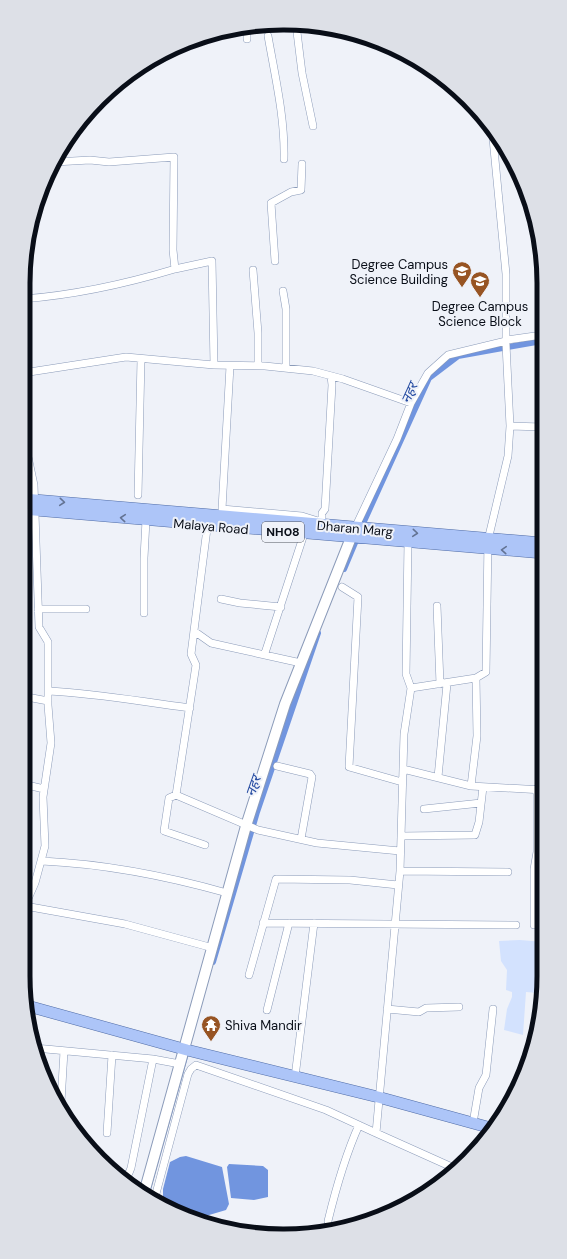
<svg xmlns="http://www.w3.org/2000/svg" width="567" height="1259" font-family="'DM Sans','Noto Sans Devanagari',sans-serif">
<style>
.green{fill:#d3e2fe}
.water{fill:#7195df}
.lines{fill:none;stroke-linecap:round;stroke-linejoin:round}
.stream{stroke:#7195df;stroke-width:1.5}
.canal{stroke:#7195df;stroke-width:6}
.street-casing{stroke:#8b9bb9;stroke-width:8}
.secondary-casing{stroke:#8b9bb9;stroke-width:12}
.primary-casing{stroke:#506ca6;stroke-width:12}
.street{stroke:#fff;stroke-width:7}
.secondary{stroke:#fff;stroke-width:10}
.primary{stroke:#adc5f8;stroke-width:11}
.oneway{stroke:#637393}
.labels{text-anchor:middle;stroke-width:4;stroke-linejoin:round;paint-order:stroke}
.shield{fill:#eff2f9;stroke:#4e525c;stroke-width:1}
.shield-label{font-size:12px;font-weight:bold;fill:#090e18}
.poi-label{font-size:13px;fill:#090e18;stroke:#eff2f9;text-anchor:end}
.street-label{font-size:13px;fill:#090e18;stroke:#eff2f9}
.water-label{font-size:14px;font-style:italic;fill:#264ca2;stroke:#eff2f9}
.rim{fill:none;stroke:#090e18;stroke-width:5}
</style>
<rect width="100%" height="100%" fill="#eff2f9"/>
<path class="green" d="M 520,940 L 544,942 L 543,962 L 538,972 L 544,972 L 542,985 L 540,985 L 538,993 L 526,992 L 523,1035 L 504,1030 L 507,1009 L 512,997 L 512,992 L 506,990 L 507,970 L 501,961 L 499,941 Z"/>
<path class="water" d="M 186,1156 L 222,1167 L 229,1204 L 226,1210 L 199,1218 L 163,1205 L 163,1189 L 170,1162 L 180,1157 Z
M 229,1164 L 263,1166 L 268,1170 L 268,1197 L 254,1200 L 231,1198 L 227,1167 Z"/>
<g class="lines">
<path class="stream" d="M 530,231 L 537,230
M 355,543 L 365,543
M 148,1197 L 188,1054"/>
<path class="canal" d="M 361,528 L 429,378 L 458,356 L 542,341
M 344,569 L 357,538
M 213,962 L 257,812 L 318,633"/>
<defs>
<path id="street" d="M 297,32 L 302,73 L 313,126
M 268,36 C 275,76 285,118 284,159
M 247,39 L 247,27
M 275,261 L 271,203 L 291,192 L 301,190 L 302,164
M 175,269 L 212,261 L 214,365
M 253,270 L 258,333 L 258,366
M 283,291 L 286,309 L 286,368
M 23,299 C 75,295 125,284 175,269 L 173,250 L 174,157 L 109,162 L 90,160 L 55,162
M 507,340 L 542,335
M 230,366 L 222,509 L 302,516 L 318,521 L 322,519 L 322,513 L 325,509 L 332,385 L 331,376
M 23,373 L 126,357 L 214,365 L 265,366 L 313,371 L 343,379 L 411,403
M 510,426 L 542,427
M 138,495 L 141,359
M 208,521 L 191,654 L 196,665 L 176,795 L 258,830 L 317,843 L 400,851
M 355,528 L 397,439 L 411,403 L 428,373 L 448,355 L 506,341
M 408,542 L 406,674 L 411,688
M 342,587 L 358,597 L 349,767 L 402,782
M 221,599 L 240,603 L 281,607
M 437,606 L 440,684
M 38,609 L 86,609
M 144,613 L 144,558 L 146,520
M 194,631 L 211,643 L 301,663
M 265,653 L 304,534
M 48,691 C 96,693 142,702 190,708
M 23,695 L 27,697 L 48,701
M 277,766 L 310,774 L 312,777 L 301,839
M 403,774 L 404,771 L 407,770 L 471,786 L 543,790
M 438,777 L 447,684
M 23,784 L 44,789
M 471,786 L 477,736 L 476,678
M 176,795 L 169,798 L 164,831 L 205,845
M 424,809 L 481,803
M 401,836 L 475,835 L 479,822 L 483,787
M 42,861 C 105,864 167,876 227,893
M 400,871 L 508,872
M 535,886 L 544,886
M 25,906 L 125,924 L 213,948
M 23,910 L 35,883 L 45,846 L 43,797 L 51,743 L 48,705 L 48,642 L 39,627 L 34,485 L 23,433
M 263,923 L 516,925
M 534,925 L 534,869 L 537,852 L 537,789
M 249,975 L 276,879 L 350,880 L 398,885
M 387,1009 L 419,1012 L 426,1008 L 459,1007
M 267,1010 L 289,923
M 35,1048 L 153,1059 L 180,1064
M 295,1077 L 314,923
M 61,1102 L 64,1051
M 473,1123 L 479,1088 L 486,1075 L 493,1009
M 107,1133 L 112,1055
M 376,1133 L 454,1168
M 122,1176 L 129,1173 L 131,1168 L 153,1059
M 155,1197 L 159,1199 L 161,1204
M 154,1201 L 188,1074 L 191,1069 L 196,1065 L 326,1110 L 376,1133 L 400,871 L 404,734 L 411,688 L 476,678 L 486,672 L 488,540 L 508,456 L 510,426 L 506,344 L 506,274 L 492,128
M 328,1221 C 336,1188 345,1156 359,1125"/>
<path id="secondary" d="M 144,1193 L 246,826 L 285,704 L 354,530"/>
<path id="primary" d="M 23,499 L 543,543
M 23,509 L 543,553
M 28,1006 L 187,1050 L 378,1097 L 491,1128"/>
</defs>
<use href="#street" class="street-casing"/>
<use href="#secondary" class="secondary-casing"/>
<use href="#primary" class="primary-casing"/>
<use href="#street" class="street"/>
<use href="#secondary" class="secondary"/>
<use href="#primary" class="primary"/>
</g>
<defs><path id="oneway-chevron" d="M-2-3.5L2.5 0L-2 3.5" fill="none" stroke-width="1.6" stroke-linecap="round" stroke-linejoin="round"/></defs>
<g class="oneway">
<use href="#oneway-chevron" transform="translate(62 502) rotate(5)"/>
<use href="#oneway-chevron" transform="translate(123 518) rotate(-175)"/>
<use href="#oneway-chevron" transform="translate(415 533) rotate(5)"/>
<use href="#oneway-chevron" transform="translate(504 550) rotate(-176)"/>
</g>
<defs>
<symbol id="university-pin" viewBox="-11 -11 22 30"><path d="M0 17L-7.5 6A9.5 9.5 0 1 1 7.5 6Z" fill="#975423" stroke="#eff2f9"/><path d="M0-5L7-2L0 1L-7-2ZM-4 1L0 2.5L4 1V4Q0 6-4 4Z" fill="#fff"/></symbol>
<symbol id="temple-pin" viewBox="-11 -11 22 30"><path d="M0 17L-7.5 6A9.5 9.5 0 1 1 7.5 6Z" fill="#975423" stroke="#eff2f9"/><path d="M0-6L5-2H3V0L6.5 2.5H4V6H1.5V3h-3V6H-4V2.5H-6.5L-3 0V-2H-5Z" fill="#fff"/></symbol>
</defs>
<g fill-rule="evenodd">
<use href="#university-pin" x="451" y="260" width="22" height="30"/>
<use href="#university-pin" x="469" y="270" width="22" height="30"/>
<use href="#temple-pin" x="200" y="1014" width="22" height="30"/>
</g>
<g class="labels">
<rect class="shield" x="262" y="522" width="42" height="20" rx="3"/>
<g class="shield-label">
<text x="283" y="536">NH08</text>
</g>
<g class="poi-label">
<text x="448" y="269">Degree Campus<tspan x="448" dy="15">Science Building</tspan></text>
<text x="480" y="311" text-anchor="middle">Degree Campus<tspan x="480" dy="15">Science Block</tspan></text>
<text x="225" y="1030" text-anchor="start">Shiva Mandir</text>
</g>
<g class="street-label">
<text transform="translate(211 526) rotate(5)" y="5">Malaya Road</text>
<text transform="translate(355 528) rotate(5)" y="5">Dharan Marg</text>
</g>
<g class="water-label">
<text transform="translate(409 393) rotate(-66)" y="5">नहर</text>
<text transform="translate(253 786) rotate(-71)" y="5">नहर</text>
</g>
</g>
<path d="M0 0H567V1259H0ZM283 30H284A253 253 0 0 1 537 283V976A253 253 0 0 1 284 1229H283A253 253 0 0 1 30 976V283A253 253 0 0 1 283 30Z" fill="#dde0e7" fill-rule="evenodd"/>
<path class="rim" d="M283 30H284A253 253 0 0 1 537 283V976A253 253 0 0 1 284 1229H283A253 253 0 0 1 30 976V283A253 253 0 0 1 283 30Z"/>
</svg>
